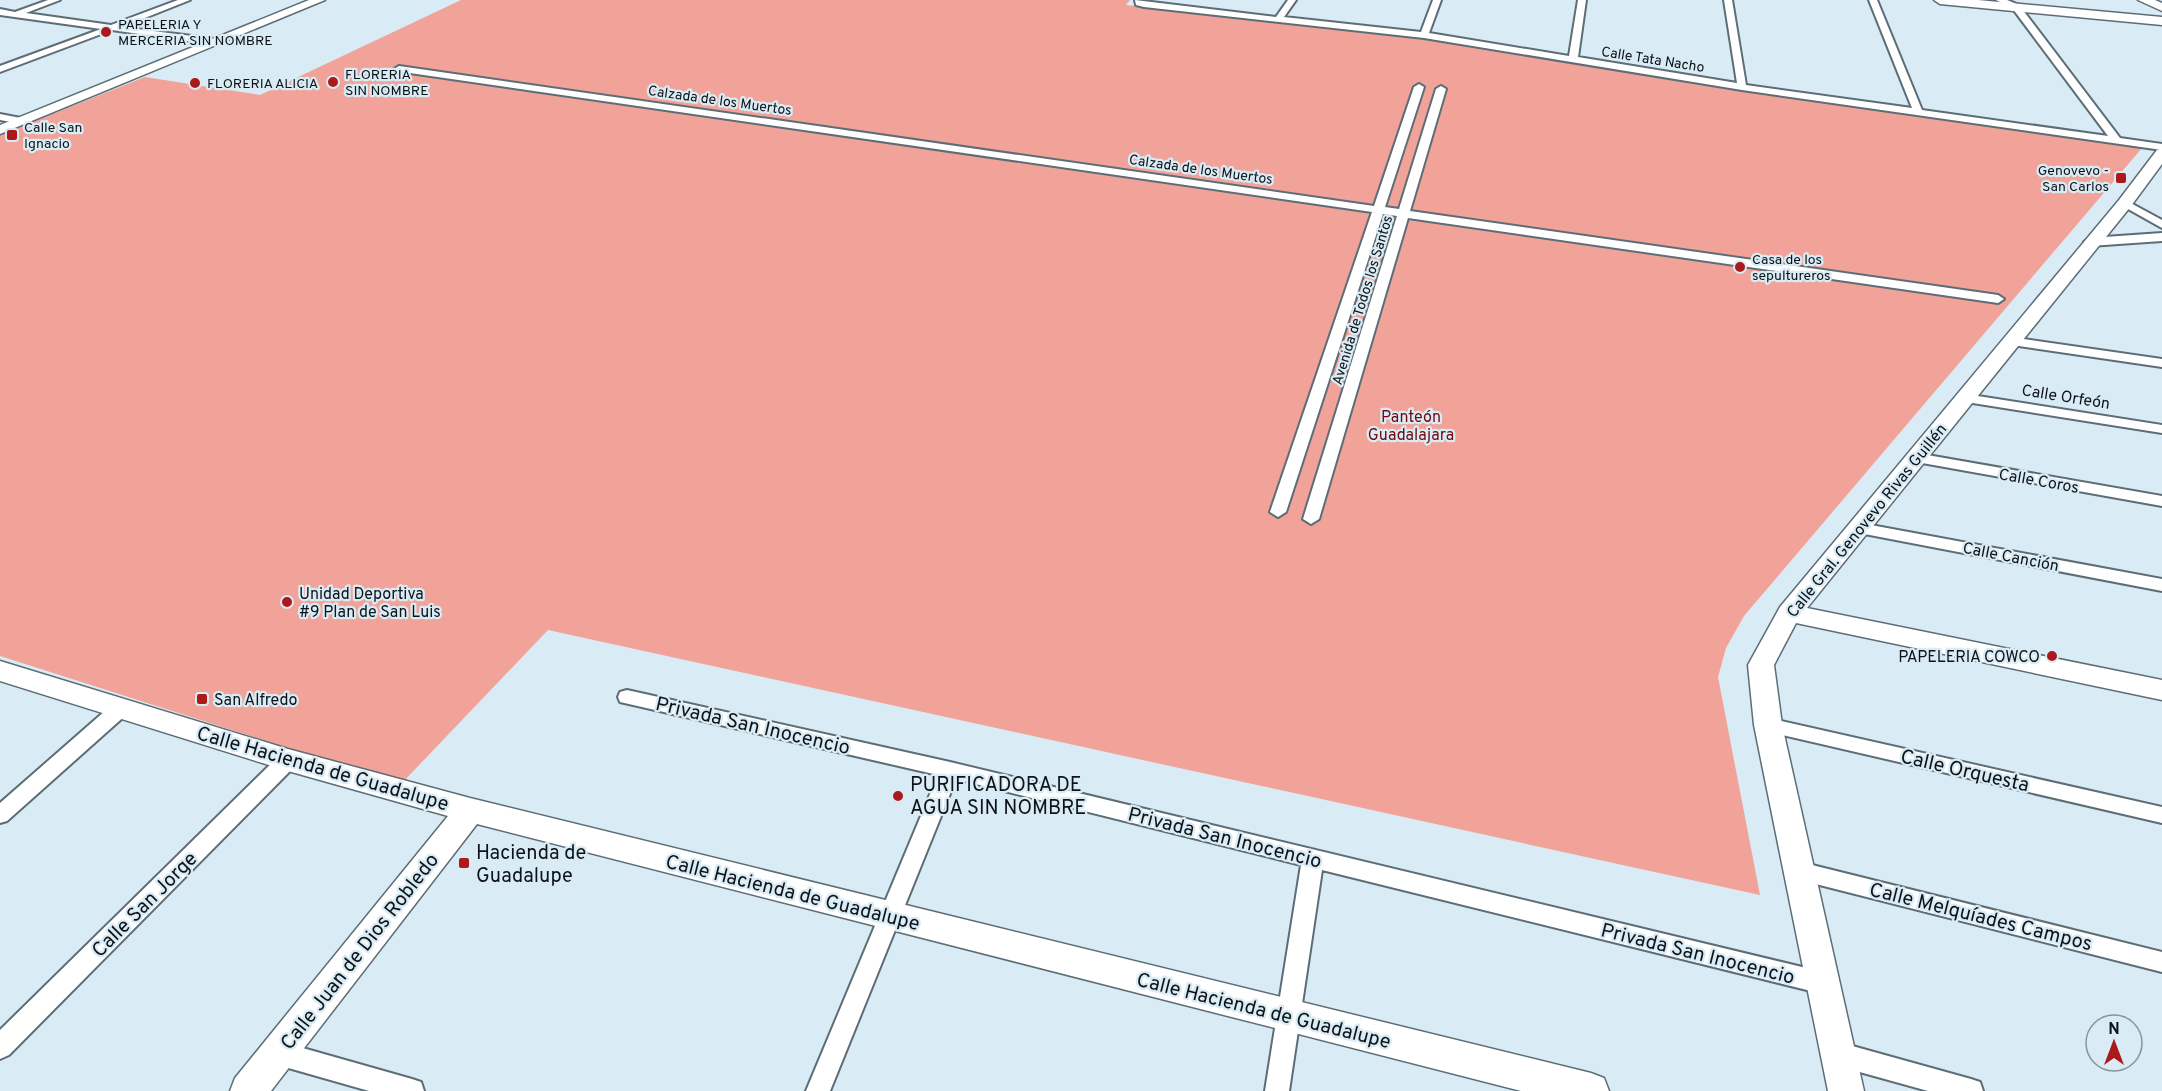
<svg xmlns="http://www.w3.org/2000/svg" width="2162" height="1091" font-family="Overpass,sans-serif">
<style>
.green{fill:#f1a399}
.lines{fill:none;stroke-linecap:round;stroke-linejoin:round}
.street-casing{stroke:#5d6d76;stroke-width:4}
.secondary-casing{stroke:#5d6d76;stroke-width:3}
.street{fill:#fff;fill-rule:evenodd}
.secondary{fill:#fff;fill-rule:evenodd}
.poi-dot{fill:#ac191b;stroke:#d9ebf5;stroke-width:2}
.labels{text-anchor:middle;stroke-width:4.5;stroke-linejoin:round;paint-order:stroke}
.far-poi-label{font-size:14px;fill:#0d1317;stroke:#d9ebf5;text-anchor:start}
.far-street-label{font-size:14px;fill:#0d1317;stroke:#d9ebf5}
.street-label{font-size:16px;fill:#0d1317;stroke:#d9ebf5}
.park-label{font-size:16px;fill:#6f090c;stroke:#d9ebf5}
.poi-label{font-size:16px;fill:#0d1317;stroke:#d9ebf5;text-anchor:start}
.near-street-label{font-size:20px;fill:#0d1317;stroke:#d9ebf5}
.near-poi-label{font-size:20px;fill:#0d1317;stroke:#d9ebf5;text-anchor:start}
</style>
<rect width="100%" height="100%" fill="#d9ebf5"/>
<path class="green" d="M 461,0 L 1130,0 L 1126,5 L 1422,38 L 1706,86 L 2142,148 L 1744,616 L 1726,648 L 1718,677 L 1760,895 L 548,630 L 401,784 L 0,656 L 0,135 L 145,77 L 260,95 Z"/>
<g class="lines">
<defs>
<path id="street" d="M 48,0 L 60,0 L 26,13 L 111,25 L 178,0 L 190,0 L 122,27 L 215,39 L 219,42 L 215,45 L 112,30 L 0,72 L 0,66 L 101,29 L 0,15 L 0,9 L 15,12 Z
M 1135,0 L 1276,17 L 1288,0 L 1296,0 L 1284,17 L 1421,32 L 1433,0 L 1441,0 L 1429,33 L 1569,56 L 1578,0 L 1586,0 L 1578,57 L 1737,83 L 1724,0 L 1732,0 L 1746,85 L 1912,108 L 1869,0 L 1877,0 L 1922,110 L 2108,136 L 2013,9 L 1996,0 L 2007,0 L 2019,5 L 2120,138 L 2162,144 L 2162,150 L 1742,90 L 1424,38 L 1144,7 L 1136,5 Z
M 399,66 L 1374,206 L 1414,87 L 1419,84 L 1424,87 L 1385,207 L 1399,209 L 1436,89 L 1441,86 L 1446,89 L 1410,211 L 1998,295 L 2004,299 L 1998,303 L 1408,218 L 1319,519 L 1311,524 L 1303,519 L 1397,216 L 1383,214 L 1286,512 L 1278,517 L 1270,512 L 1372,212 L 396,71 L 394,69 Z
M 0,114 L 26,119 L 27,121 L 22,124 L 0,120 Z
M 2125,200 L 2162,220 L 2162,228 L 2121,205 L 2119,203 Z
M 2162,233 L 2162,241 L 2090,246 L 2084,242 L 2090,238 Z
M 2010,337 L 2162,359 L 2162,367 L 2005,344 L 2003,341 Z
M 1965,394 L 2162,425 L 2162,433 L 1960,401 L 1958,398 L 1960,395 Z
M 1916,453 L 2162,496 L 2162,506 L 1911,461 L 1908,458 Z
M 1860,523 L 2162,579 L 2162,591 L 1854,532 L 1852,528 L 1854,524 Z
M 627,690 L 950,762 L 1823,972 L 1831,975 L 1835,983 L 1831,991 L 1823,994 L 1322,870 L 1289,1091 L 1265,1091 L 1301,865 L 956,779 L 830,1091 L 806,1091 L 938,775 L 620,702 L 618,697 L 620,692 Z
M 120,702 L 127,704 L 130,709 L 127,714 L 7,821 L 0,823 L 0,803 L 113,704 Z
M 1768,718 L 2162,807 L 2162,823 L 1761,730 L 1758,725 L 1761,720 Z
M 288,752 L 295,754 L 298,760 L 295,766 L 9,1055 L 0,1059 L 0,1030 L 281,754 Z
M 1800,862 L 2162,952 L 2162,972 L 1800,880 L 1792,877 L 1789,871 L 1792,865 Z
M 278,1041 L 412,1079 L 421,1082 L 424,1091 L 369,1091 L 278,1065 L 269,1061 L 266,1053 L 269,1045 Z
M 1838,1042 L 1971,1079 L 1980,1082 L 1983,1091 L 1928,1091 L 1838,1066 L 1829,1062 L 1826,1054 L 1829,1046 Z"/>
<path id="secondary" d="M 309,0 L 325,0 L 0,134 L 0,125 Z
M 1934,0 L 1978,0 L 2162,17 L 2162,25 L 1940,4 Z
M 2138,0 L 2155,0 L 2162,3 L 2162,11 Z
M 2162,148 L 2162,164 L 2131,206 L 1807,608 L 2162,680 L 2162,700 L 1796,623 L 1774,665 L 1782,725 L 1864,1091 L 1828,1091 L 1754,725 L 1748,665 L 1780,607 L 2119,200 L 2157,150 Z
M 0,661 L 288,749 L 470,798 L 1591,1073 L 1604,1078 L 1609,1091 L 1521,1091 L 477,824 L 271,1091 L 230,1091 L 235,1078 L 448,816 L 288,771 L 0,681 Z"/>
</defs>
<use href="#street" class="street-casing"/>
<use href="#secondary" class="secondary-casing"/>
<use href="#street" class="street"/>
<use href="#secondary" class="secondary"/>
</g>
<g class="poi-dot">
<circle cx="106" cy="32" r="6"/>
<circle cx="333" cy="82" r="6"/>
<circle cx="195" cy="83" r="6"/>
<rect x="6" y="129" width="12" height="12" rx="3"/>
<rect x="2115" y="172" width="12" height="12" rx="3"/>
<circle cx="1740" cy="267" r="6"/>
<circle cx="287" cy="602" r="6"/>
<circle cx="2052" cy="656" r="6"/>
<rect x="196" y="693" width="12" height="12" rx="3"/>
<circle cx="898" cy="796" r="6"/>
<rect x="458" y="857" width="12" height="12" rx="3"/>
</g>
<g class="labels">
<g class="far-poi-label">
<text x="118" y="29">PAPELERIA Y<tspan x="118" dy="16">MERCERIA SIN NOMBRE</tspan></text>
<text x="345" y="79">FLORERIA<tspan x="345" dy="16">SIN NOMBRE</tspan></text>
<text x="207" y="88">FLORERIA ALICIA</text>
<text x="24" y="132">Calle San<tspan x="24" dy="16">Ignacio</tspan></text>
<text x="2109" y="175" text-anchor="end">Genovevo -<tspan x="2109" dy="16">San Carlos</tspan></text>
<text x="1752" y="264">Casa de los<tspan x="1752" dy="16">sepultureros</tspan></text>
</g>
<g class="far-street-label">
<text transform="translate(1653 59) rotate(9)" y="5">Calle Tata Nacho</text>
<text transform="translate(720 100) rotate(8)" y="5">Calzada de los Muertos</text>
<text transform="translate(1201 169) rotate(8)" y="5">Calzada de los Muertos</text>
<text transform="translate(1362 300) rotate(-73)" y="5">Avenida de Todos los Santos</text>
</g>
<g class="street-label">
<text transform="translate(2066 396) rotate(9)" y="6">Calle Orfeón</text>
<text transform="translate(2039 480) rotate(10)" y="6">Calle Coros</text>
<text transform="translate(1866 520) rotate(-51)" y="6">Calle Gral. Genovevo Rivas Guillén</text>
<text transform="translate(2011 556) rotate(11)" y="6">Calle Canción</text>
</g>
<g class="park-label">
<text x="1411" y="422">Panteón<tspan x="1411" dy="18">Guadalajara</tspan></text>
</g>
<g class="poi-label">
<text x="299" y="599">Unidad Deportiva<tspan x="299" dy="18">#9 Plan de San Luis</tspan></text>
<text x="2040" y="662" text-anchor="end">PAPELERIA COWCO</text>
<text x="214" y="705">San Alfredo</text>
</g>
<g class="near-street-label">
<text transform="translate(753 725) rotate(13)" y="7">Privada San Inocencio</text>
<text transform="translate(323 768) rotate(16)" y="7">Calle Hacienda de Guadalupe</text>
<text transform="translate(1965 770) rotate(13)" y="7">Calle Orquesta</text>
<text transform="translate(1225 837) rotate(14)" y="7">Privada San Inocencio</text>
<text transform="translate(793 892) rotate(14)" y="7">Calle Hacienda de Guadalupe</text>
<text transform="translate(144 904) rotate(-45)" y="7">Calle San Jorge</text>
<text transform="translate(1981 916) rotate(14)" y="7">Calle Melquíades Campos</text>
<text transform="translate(359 951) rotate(-52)" y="7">Calle Juan de Dios Robledo</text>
<text transform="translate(1698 953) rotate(14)" y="7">Privada San Inocencio</text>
<text transform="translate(1264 1010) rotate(14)" y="7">Calle Hacienda de Guadalupe</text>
</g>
<g class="near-poi-label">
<text x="910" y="791">PURIFICADORA DE<tspan x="910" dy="23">AGUA SIN NOMBRE</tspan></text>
<text x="476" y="859">Hacienda de<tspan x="476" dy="23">Guadalupe</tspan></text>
</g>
</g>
<g transform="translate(2114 1043)"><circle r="28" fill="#d9ebf5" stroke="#87959c" stroke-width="1.5"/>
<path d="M0-4.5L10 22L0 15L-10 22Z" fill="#ac191b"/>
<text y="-9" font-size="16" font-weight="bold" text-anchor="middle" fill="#0d1317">N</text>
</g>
</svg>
